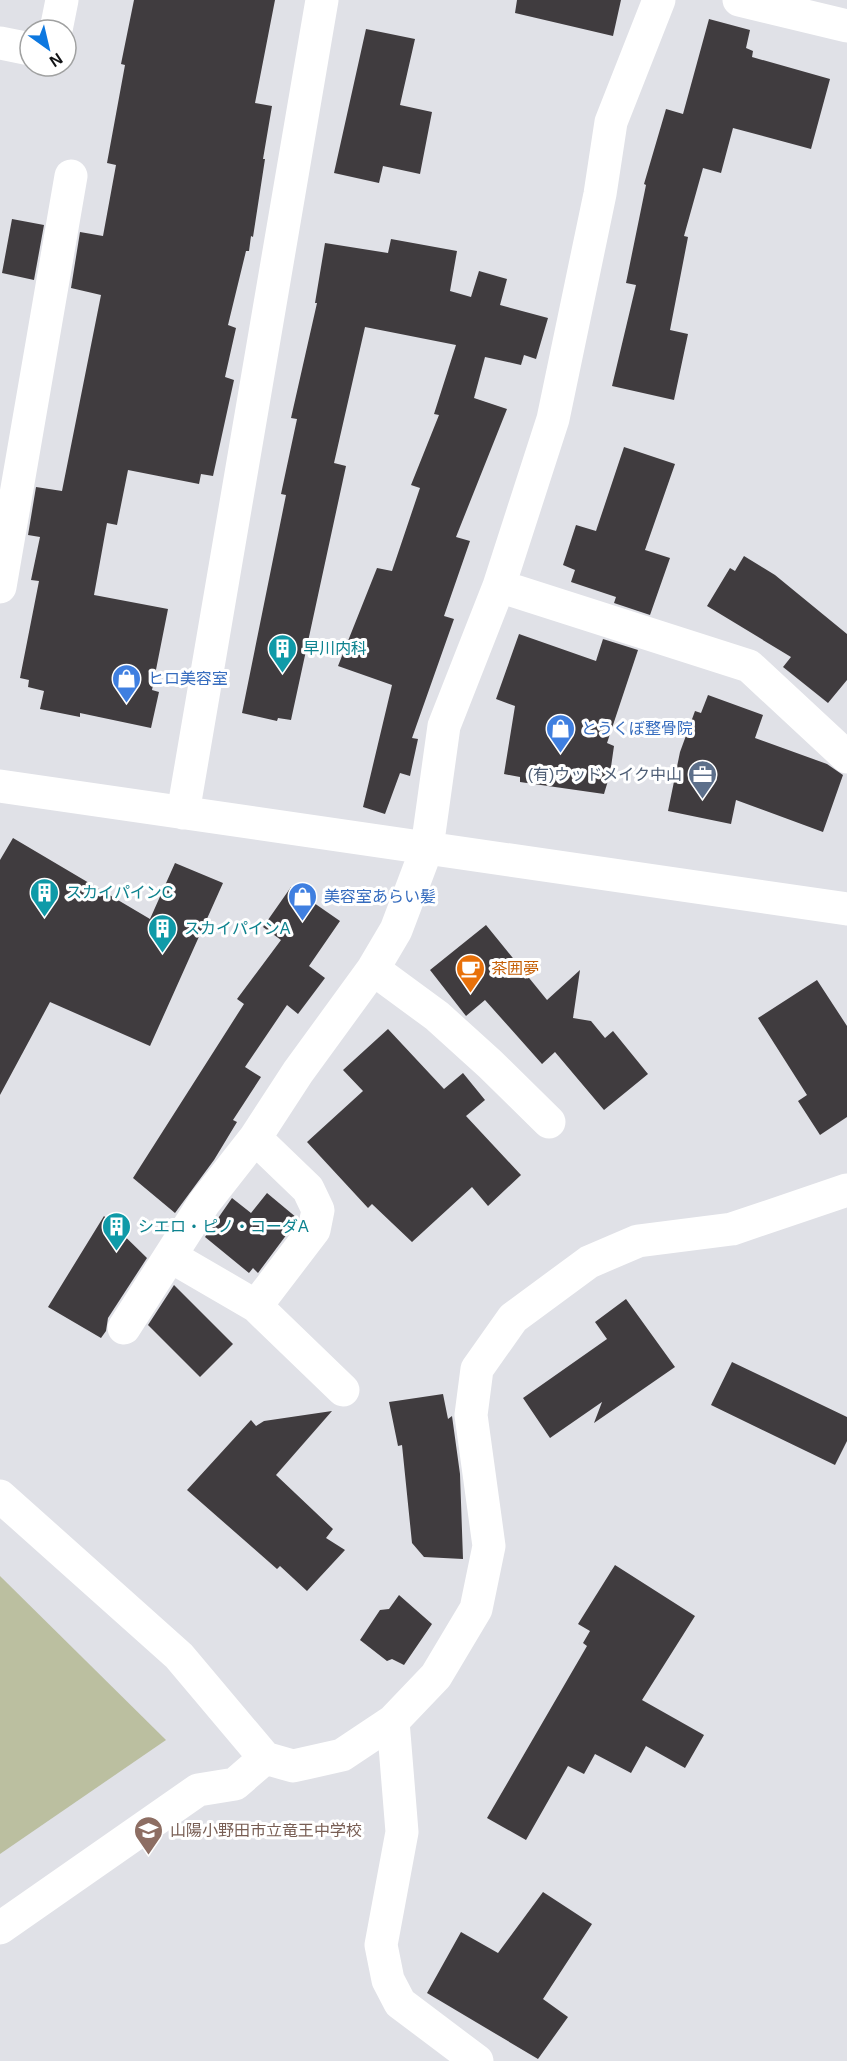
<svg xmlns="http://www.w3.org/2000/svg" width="847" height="2061" font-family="Arial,'Noto Sans JP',sans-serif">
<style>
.pitch{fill:#bbbfa0}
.building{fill:#403c3f}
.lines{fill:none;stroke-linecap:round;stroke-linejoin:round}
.minor{stroke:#fff;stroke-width:33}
.labels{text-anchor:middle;stroke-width:6;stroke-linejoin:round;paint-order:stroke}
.culture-label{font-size:16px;fill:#0d838f;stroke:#fff;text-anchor:start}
.shop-label{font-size:16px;fill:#366cbe;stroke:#fff;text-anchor:start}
.service-label{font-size:16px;fill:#4e5e75;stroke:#fff;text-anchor:end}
.food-label{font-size:16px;fill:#c56008;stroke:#fff;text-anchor:start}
.education-label{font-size:16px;fill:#785e54;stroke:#fff;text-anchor:start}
</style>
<rect width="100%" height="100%" fill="#e0e1e7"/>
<path class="pitch" d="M 0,1576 L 166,1740 L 0,1854 Z"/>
<path class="building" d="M 134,0 L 275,0 L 255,103 L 272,106 L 263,159 L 265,159 L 253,237 L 251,236 L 249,251 L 246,251 L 228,325 L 236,328 L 225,377 L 234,380 L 213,476 L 201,474 L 199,484 L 128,470 L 117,525 L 107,523 L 94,595 L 168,609 L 152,690 L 159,692 L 151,728 L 80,713 L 80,717 L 40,709 L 44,691 L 28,687 L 29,680 L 20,678 L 39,581 L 31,580 L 40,537 L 28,535 L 36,487 L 62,491 L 101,295 L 71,288 L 80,232 L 103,236 L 116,165 L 107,163 L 125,65 L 121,64 Z
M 517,0 L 621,0 L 613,36 L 515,13 Z
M 709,19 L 750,30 L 746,48 L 753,51 L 752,57 L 830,79 L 811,149 L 733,128 L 721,173 L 703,168 L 684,236 L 688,237 L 670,330 L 688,334 L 674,400 L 612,386 L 636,285 L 626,283 L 646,185 L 644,184 L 666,109 L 683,114 Z
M 366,29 L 415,39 L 400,105 L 432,112 L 420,174 L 383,166 L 379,183 L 334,173 Z
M 12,219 L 44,225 L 34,280 L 2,273 Z
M 391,239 L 457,251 L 450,291 L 471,297 L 479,271 L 507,279 L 500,305 L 548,318 L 536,359 L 524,355 L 521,365 L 485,357 L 474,398 L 507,409 L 456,537 L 470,541 L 444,616 L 454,619 L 412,738 L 418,739 L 410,776 L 400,773 L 385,814 L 363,807 L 392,685 L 338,666 L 377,568 L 392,571 L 420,488 L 411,485 L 439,415 L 434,414 L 456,345 L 365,327 L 334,463 L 346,466 L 291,720 L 278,718 L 277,721 L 242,713 L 286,495 L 281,494 L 297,419 L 291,418 L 317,303 L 315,303 L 325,243 L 388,253 Z
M 624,447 L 675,464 L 645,550 L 670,558 L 650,615 L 614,603 L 616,597 L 571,582 L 575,570 L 563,565 L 576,525 L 596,531 Z
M 744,556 L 775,575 L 847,634 L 847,680 L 828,703 L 783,667 L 791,657 L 707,606 L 730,568 L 735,571 Z
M 519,634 L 596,661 L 603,639 L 638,650 L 607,743 L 614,746 L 610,774 L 604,794 L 520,782 L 520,777 L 504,774 L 515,706 L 496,699 Z
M 708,695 L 763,715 L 755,738 L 827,764 L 843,775 L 823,832 L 736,800 L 731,824 L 668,811 L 680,752 L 695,711 L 701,713 Z
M 13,838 L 150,919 L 175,863 L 223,883 L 150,1046 L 50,1002 L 0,1095 L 0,860 Z
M 291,887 L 340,921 L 309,966 L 325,978 L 298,1014 L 287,1005 L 245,1067 L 261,1077 L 233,1120 L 237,1122 L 214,1160 L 175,1213 L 133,1178 L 244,1004 L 237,999 L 281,940 L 263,927 Z
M 486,925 L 547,1000 L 580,970 L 573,1018 L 591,1021 L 605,1038 L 613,1031 L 648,1074 L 604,1110 L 555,1052 L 542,1064 L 485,1000 L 466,1016 L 430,970 Z
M 817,980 L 847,1026 L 847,1117 L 820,1135 L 798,1101 L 807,1095 L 758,1018 Z
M 388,1029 L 444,1089 L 463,1073 L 485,1100 L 466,1116 L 521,1175 L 488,1206 L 472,1187 L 412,1242 L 372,1204 L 368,1208 L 307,1142 L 363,1091 L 343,1070 Z
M 267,1193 L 297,1218 L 296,1222 L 258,1273 L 253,1268 L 249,1273 L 205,1237 L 232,1198 L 251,1213 Z
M 104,1216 L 147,1258 L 108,1318 L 106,1331 L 101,1338 L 48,1307 Z
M 174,1285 L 233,1344 L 200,1377 L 148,1325 Z
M 626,1299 L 675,1367 L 594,1423 L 602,1402 L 550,1438 L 523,1398 L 607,1339 L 595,1322 Z
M 732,1362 L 847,1417 L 847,1441 L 835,1465 L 711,1405 Z
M 443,1394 L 448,1419 L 452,1416 L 460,1474 L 463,1559 L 424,1557 L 412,1543 L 402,1445 L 398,1446 L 389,1402 Z
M 332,1411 L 276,1475 L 333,1529 L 326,1538 L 345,1550 L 307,1591 L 280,1566 L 277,1569 L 187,1490 L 251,1420 L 256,1426 L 264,1421 Z
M 615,1565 L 695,1616 L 642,1700 L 704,1735 L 685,1768 L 646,1746 L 631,1773 L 595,1754 L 584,1774 L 568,1766 L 526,1840 L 487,1818 L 587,1646 L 583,1643 L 590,1631 L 578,1624 Z
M 399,1595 L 432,1624 L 404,1665 L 392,1659 L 387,1661 L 360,1640 L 380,1610 L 389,1609 Z
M 543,1892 L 592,1924 L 543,1999 L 568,2017 L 538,2059 L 427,1993 L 461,1932 L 498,1953 Z"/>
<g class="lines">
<path class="minor" d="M 739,0 L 847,26
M 56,30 L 62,0
M 0,43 L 30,49
M 499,586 L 749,666 L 847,757
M 0,587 L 71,176
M 0,786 L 847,909
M 183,813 L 322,0
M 373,969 L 437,1016 L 490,1064 L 549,1122
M 255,1138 L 308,1189 L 318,1210 L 314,1230 L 256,1306
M 170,1256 L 256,1306 L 343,1390
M 124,1328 L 204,1203 L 255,1138 L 298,1072 L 373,969 L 396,930 L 427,848 L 444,726 L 499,586 L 553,419 L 600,194 L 611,122 L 659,0
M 0,1496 L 179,1656 L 265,1758 L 293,1766 L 342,1755 L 393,1721 L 436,1676 L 476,1609 L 489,1546 L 471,1415 L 477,1369 L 513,1318 L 589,1262 L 638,1241 L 732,1229 L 847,1190
M 393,1721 L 402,1832 L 381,1945 L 388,1980 L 400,2003 L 477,2061
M 0,1928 L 198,1790 L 235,1784 L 265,1758"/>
</g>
<defs>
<symbol id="building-pin" viewBox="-11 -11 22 30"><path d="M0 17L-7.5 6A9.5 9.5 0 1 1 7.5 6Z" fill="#0f9aa8" stroke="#fff"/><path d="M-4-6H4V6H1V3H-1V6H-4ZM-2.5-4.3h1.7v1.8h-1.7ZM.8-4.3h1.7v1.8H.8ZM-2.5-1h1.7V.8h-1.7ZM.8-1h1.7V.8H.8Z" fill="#fff"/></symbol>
<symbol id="shop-pin" viewBox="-11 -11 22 30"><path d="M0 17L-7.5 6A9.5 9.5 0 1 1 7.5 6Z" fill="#3f7fe0" stroke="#fff"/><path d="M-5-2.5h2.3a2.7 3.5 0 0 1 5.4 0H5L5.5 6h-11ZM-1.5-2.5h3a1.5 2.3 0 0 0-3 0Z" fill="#fff"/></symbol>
<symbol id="office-pin" viewBox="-11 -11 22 30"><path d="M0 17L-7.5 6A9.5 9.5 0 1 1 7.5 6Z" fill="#5c6f8a" stroke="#fff"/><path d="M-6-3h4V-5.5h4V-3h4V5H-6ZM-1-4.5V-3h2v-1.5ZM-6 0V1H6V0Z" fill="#fff"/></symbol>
<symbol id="cafe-pin" viewBox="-11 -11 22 30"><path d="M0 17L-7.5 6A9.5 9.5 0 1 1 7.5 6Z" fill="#e8710a" stroke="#fff"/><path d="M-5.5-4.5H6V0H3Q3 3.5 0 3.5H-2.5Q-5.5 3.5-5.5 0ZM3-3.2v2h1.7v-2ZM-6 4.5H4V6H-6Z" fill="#fff"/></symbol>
<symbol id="school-pin" viewBox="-11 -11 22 30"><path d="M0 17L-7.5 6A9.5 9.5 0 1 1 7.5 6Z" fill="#8d6e63" stroke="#fff"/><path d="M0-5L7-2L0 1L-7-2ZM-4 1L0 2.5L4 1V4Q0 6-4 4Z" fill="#fff"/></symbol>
</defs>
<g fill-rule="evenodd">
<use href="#building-pin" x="266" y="632" width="33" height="45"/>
<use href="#shop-pin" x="110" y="662" width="33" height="45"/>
<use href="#shop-pin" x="544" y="712" width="33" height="45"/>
<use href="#office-pin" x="686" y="758" width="33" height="45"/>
<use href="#building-pin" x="28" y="876" width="33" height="45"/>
<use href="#shop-pin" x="286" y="880" width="33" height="45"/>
<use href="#building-pin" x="146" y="912" width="33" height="45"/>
<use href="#cafe-pin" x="454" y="952" width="33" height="45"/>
<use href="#building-pin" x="100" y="1210" width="33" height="45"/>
<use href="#school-pin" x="132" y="1814" width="33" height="45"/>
</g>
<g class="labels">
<g class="culture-label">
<text x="303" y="654">早川内科</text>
<text x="66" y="898">スカイパインC</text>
<text x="184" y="934">スカイパインA</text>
<text x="138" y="1232">シエロ・ピノ・コーダA</text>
</g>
<g class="shop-label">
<text x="148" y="684">ヒロ美容室</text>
<text x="581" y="734">とうくぼ整骨院</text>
<text x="324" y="902">美容室あらい髪</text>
</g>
<g class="service-label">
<text x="682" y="780">(有)ウッドメイク中山</text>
</g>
<g class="food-label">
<text x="491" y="974">茶囲夢</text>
</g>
<g class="education-label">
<text x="170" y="1836">山陽小野田市立竜王中学校</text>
</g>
</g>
<g transform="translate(48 48) rotate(146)"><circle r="28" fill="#ffffff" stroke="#a0a1a1" stroke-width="1.5"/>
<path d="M0-4.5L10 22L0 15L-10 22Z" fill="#0d78e0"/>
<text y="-9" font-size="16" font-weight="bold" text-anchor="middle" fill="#121315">N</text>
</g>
</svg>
